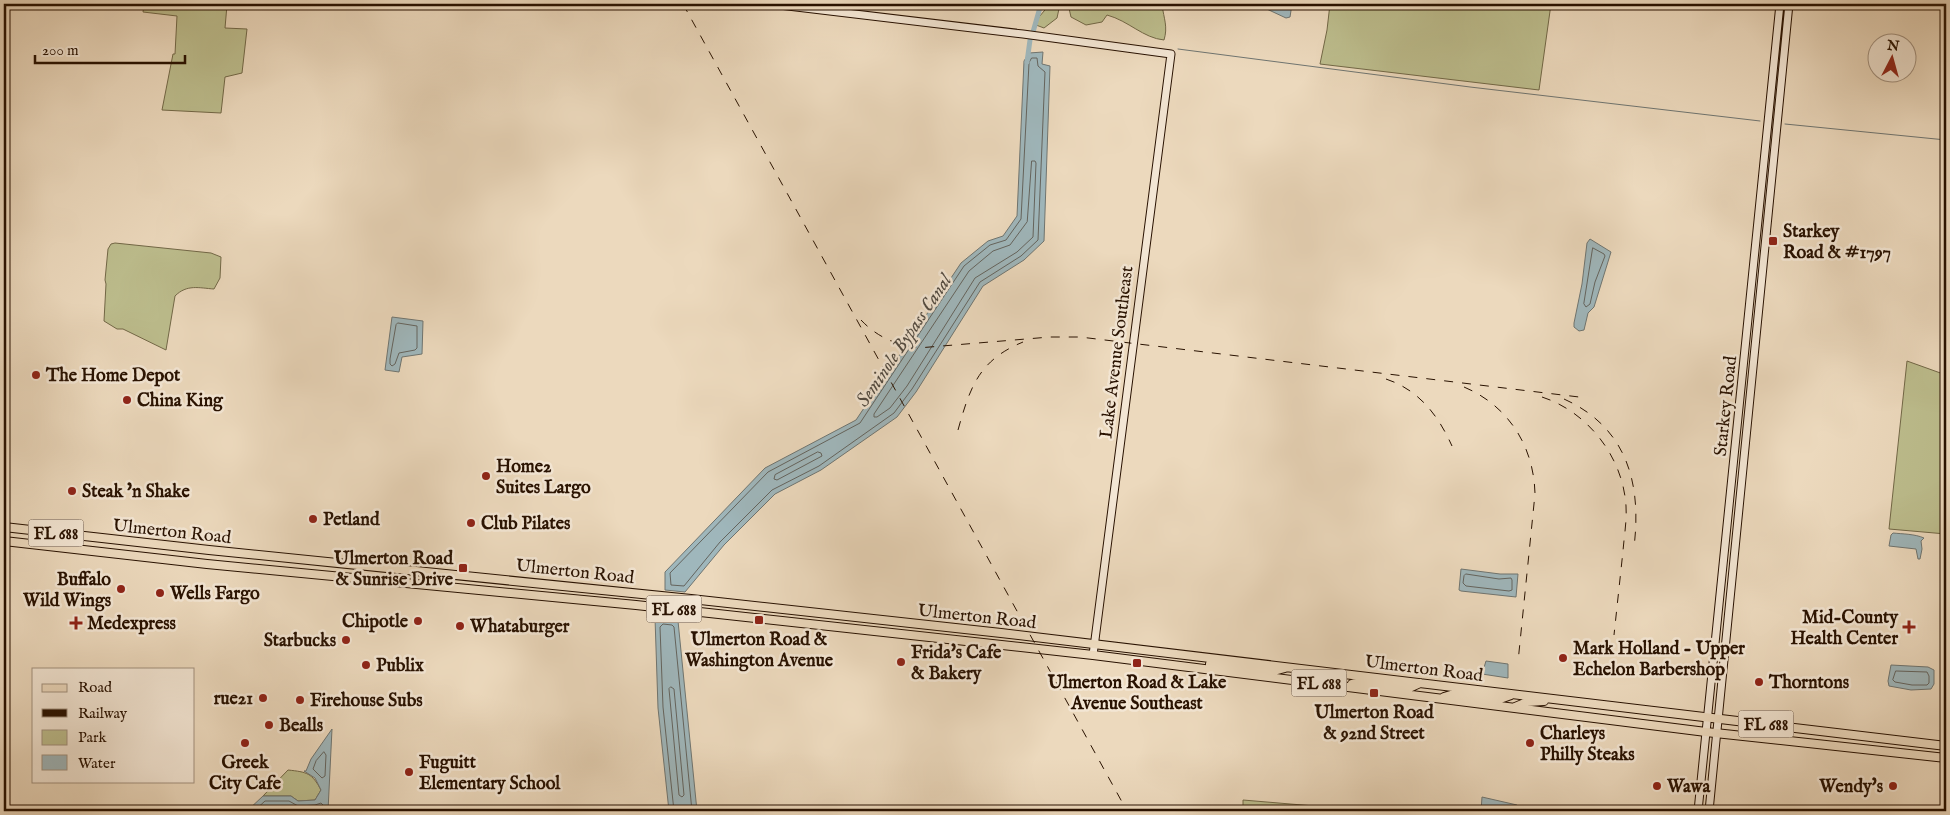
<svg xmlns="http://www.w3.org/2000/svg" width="1950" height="815" font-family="'IM FELL English',serif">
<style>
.green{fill:#bdbe8e;stroke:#726847}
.water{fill:#9fb7bc;stroke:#6f7571}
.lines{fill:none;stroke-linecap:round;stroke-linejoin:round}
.shore{stroke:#64645e;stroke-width:1}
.stream{stroke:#6f7571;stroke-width:1}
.canal{stroke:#9fb7bc;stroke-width:5}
.secondary-casing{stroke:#281100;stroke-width:9}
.primary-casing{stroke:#281100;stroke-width:10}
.secondary{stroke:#f3e6d4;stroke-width:7}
.primary{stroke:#ecd9bd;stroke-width:8}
.rail{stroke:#281100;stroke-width:1;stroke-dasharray:9 9;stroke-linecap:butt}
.poi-dot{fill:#8f2418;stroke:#f3e6d4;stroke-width:2}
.labels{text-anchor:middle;stroke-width:5;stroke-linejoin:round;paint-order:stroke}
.shield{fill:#f3e6d4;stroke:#655140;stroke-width:1}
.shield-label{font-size:16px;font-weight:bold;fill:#281100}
.poi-label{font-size:18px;font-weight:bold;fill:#281100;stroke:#f3e6d4;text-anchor:start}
.street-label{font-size:18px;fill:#281100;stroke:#f3e6d4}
.water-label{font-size:19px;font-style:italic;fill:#524b42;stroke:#f3e6d4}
</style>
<rect width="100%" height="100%" fill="#ecd9bd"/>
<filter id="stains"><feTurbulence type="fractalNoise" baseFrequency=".004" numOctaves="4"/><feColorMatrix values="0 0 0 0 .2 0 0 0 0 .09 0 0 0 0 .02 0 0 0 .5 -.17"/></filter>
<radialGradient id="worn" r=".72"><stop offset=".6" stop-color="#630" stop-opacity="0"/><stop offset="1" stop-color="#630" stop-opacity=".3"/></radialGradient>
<path class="green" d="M 144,4 L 227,5 L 225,28 L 247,29 L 242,73 L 225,77 L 221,113 L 162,110 L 173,54 L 175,54 L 177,16 L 143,12 Z
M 1050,4 L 1060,4 L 1057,18 L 1044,28 L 1036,25 L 1039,17 Z
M 1068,4 L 1160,4 L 1162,5 C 1164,19 1168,27 1164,40 C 1143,38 1129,21 1107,15 L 1102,22 L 1086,25 L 1071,17 Z
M 1330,4 L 1551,4 L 1539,90 L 1320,64 L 1327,30 Z
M 115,243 L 211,253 L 221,257 L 220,278 L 214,289 C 199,288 187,284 175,296 L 166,350 L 123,329 L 117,329 L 104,321 L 106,284 L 105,280 L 108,249 L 111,244 Z
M 1907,361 L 1946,375 L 1946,534 L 1889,529 Z
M 288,770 C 307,772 312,773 321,790 L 315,800 L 298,801 L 291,796 L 263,796 Z
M 1243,800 L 1314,806 L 1316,811 L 1243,811 Z"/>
<path class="water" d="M 1256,4 L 1292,4 L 1290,17 L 1286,18 Z
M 1043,52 L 1042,64 L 1050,66 L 1044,241 L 1024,260 L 983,286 L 916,392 L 897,417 L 821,470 L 775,494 L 724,545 L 685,592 L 665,590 L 665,572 L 765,468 L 856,420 L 961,263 L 988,241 L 1003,236 L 1017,216 L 1024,61 L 1029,53 Z
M 1590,239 L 1611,252 L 1594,307 L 1588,313 L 1584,330 L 1579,331 L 1574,327 L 1574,323 L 1582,284 L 1587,243 Z
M 392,317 L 423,321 L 422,354 L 402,357 L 399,372 L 385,370 Z
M 1893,533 C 1903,534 1915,534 1924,538 L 1921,541 L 1922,549 L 1920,559 L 1918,559 L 1916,549 L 1889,546 L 1891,535 Z
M 1461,569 L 1500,574 L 1518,574 L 1516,597 L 1461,591 L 1459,590 Z
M 655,618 L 678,621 L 697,811 L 669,811 L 658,708 Z
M 1486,661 L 1508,664 L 1508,678 L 1482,674 Z
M 1891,665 L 1928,667 L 1934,670 L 1934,684 L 1931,689 L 1911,690 L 1889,686 L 1888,681 Z
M 332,729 L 328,811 L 247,811 L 263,796 L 291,796 L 298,801 L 315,800 L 321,790 L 315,778 L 304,771 L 306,771 L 311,759 Z
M 1482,797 L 1517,805 L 1517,811 L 1481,811 Z"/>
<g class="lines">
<path class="shore" d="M 1032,58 L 1037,58 L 1038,66 L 1045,72 L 1038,240 L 1021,256 L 980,282 L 912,389 L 894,413 L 819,466 L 772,490 L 720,542 L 684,586 L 671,585 L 670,573 L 768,472 L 860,423 L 964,266 L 990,245 L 1006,240 L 1021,219 L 1029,63 Z
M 1032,161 L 1035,161 L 1036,163 L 1033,237 L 1017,252 L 975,278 L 907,386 L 890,408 L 877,417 L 874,417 L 874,414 L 969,271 L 993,251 L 1010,245 L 1027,222 Z
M 1593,248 L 1604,254 L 1605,256 L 1595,282 L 1590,304 L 1586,307 L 1584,304 Z
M 398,323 L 417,326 L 417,348 L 415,350 L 399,353 L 395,364 L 392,366 L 390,364 L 390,359 L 396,325 Z
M 818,452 L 821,453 L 822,456 L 777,480 L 774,479 L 775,475 Z
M 1466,574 L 1499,579 L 1511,578 L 1512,580 L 1512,590 L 1509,591 L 1466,586 L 1463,583 L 1464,576 Z
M 1896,671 L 1927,672 L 1929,676 L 1929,683 L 1927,685 L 1912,685 L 1895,682 L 1893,680 Z
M 671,687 L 674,689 L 684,795 L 682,797 L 679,795 L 669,689 Z
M 324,752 L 326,755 L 325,776 L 322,778 L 313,769 L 316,761 Z
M 254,811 L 265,801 L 289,801 L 298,806 L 315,805 L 321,803 L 323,805 L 323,811
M 674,811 L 663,707 L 660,627 L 663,624 L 672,625 L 674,627 L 692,811"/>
<path class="stream" d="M 1178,49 L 1470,87 L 1760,121
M 1785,124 L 1946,140"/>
<path class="canal" d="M 1033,32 L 1041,4
M 1027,62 L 1030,40"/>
<defs>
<path id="secondary" d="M 771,4 L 1023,34 L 1171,54 L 1093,655
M 1698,811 L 1780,4
M 1709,811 L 1789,4"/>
<path id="primary" d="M 4,527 L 209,550 L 691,599 L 1001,633 L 1946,746
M 4,541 L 207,564 L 636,605 L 1093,655 L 1706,732 L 1946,758
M 1210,664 L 1274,671 L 1285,668
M 1352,684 L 1361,682 L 1409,688 L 1420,683
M 1444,697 L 1454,694 L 1500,699 L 1511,695
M 1515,707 L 1527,702 L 1544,701"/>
</defs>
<use href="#secondary" class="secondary-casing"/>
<use href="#primary" class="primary-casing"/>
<use href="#secondary" class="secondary"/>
<use href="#primary" class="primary"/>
<path class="rail" d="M 683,4 L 1127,811
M 861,320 C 877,337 896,345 918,348 L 1050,337 L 1080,337 L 1579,397
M 1386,379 C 1419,390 1438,415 1452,446
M 1464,387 C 1509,406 1534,447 1535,494 L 1518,662
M 1542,397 C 1588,412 1623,457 1626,506 C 1627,521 1624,537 1623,551 C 1620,579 1617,607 1614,635
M 1564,399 C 1626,427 1642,482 1634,547
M 958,430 C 970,387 979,360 1023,342"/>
</g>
<g class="poi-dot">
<rect x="1768" y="236" width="10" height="10" rx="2.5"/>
<circle cx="36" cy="375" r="5"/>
<circle cx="127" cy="400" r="5"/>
<circle cx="486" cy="476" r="5"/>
<circle cx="72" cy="491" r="5"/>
<circle cx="313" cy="519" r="5"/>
<circle cx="471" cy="523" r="5"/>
<rect x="458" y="563" width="10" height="10" rx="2.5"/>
<circle cx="121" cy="589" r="5"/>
<circle cx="160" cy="593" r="5"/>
<rect x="754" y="615" width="10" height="10" rx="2.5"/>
<circle cx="418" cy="621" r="5"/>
<path d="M73.5 615.5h5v5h5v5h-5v5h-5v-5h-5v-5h5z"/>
<circle cx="460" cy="626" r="5"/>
<path d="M1906.5 619.5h5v5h5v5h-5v5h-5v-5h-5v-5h5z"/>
<circle cx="346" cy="640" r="5"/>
<circle cx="1563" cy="658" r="5"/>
<circle cx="901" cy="662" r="5"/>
<rect x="1132" y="658" width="10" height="10" rx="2.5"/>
<circle cx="366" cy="665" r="5"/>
<circle cx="1759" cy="682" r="5"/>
<rect x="1369" y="688" width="10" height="10" rx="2.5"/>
<circle cx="263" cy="698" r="5"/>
<circle cx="300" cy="700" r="5"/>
<circle cx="269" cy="725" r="5"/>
<circle cx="245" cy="743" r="5"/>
<circle cx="1530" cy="743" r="5"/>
<circle cx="409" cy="772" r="5"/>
<circle cx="1657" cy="786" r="5"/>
<circle cx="1893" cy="786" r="5"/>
</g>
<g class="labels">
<g class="shield">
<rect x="28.5" y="519.5" width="55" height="27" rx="4"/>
<rect x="646.5" y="595.5" width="55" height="27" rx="4"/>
<rect x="1291.5" y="669.5" width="55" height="27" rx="4"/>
<rect x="1738.5" y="710.5" width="55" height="27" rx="4"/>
</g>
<g class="shield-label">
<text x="56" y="539">FL 688</text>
<text x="674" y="615">FL 688</text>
<text x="1319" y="689">FL 688</text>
<text x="1766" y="730">FL 688</text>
</g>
<g class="poi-label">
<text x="1783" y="237">Starkey<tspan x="1783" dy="21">Road &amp; #1797</tspan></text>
<text x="46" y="381">The Home Depot</text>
<text x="137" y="406">China King</text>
<text x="496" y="472">Home2<tspan x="496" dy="21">Suites Largo</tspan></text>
<text x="82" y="497">Steak 'n Shake</text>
<text x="323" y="525">Petland</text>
<text x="481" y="529">Club Pilates</text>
<text x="453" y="564" text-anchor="end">Ulmerton Road<tspan x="453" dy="21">&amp; Sunrise Drive</tspan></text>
<text x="111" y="585" text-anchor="end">Buffalo<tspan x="111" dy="21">Wild Wings</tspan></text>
<text x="170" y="599">Wells Fargo</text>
<text x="1898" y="623" text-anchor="end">Mid-County<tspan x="1898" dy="21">Health Center</tspan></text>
<text x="408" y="627" text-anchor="end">Chipotle</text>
<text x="87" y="629">Medexpress</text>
<text x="470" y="632">Whataburger</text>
<text x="759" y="645" text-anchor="middle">Ulmerton Road &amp;<tspan x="759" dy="21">Washington Avenue</tspan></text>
<text x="336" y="646" text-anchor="end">Starbucks</text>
<text x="1573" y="654">Mark Holland - Upper<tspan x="1573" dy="21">Echelon Barbershop</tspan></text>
<text x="911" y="658">Frida's Cafe<tspan x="911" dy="21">&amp; Bakery</tspan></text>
<text x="376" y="671">Publix</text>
<text x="1137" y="688" text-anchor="middle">Ulmerton Road &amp; Lake<tspan x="1137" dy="21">Avenue Southeast</tspan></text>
<text x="1769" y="688">Thorntons</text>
<text x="253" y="704" text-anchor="end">rue21</text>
<text x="310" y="706">Firehouse Subs</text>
<text x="1374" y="718" text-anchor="middle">Ulmerton Road<tspan x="1374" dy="21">&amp; 92nd Street</tspan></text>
<text x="279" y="731">Bealls</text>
<text x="1540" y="739">Charleys<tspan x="1540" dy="21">Philly Steaks</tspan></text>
<text x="245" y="768" text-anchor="middle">Greek<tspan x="245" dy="21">City Cafe</tspan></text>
<text x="419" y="768">Fuguitt<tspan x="419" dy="21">Elementary School</tspan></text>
<text x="1667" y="792">Wawa</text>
<text x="1883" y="792" text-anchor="end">Wendy's</text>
</g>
<g class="street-label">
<text transform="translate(1116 352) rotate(-83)" y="6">Lake Avenue Southeast</text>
<text transform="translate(1725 406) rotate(-84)" y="6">Starkey Road</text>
<text transform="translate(172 531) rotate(6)" y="6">Ulmerton Road</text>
<text transform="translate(575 571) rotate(6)" y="6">Ulmerton Road</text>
<text transform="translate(977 616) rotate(6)" y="6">Ulmerton Road</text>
<text transform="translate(1424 668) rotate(7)" y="6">Ulmerton Road</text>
</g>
<g class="water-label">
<text transform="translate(903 340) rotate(-56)" y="7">Seminole Bypass Canal</text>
</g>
</g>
<rect width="1950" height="815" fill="none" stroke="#ecd9bd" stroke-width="20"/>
<rect x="5" y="5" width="1940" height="805" fill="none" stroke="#281100" stroke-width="2.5"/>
<rect x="10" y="10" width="1930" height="795" fill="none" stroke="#281100"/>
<rect x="32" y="668" width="162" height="115" fill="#f3e6d4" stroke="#a2917f"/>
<rect x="42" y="684" width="25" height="8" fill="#ecd9bd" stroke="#a2917f"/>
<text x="78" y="692" font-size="15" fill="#281100">Road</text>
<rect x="42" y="709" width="25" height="8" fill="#281100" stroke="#a2917f"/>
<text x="78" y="718" font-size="15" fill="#281100">Railway</text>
<rect x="42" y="730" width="25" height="15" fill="#bdbe8e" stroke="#a2917f"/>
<text x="78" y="742" font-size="15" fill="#281100">Park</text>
<rect x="42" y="755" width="25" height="15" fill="#9fb7bc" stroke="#a2917f"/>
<text x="78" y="768" font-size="15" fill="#281100">Water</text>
<g transform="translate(1892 58) rotate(6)"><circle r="24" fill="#f3e6d4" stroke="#a2917f"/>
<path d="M0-4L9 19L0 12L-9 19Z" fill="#8f2418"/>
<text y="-8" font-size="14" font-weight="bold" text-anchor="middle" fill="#281100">N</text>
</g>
<path d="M35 55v8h150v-8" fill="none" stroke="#281100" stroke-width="2.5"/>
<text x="42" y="55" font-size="15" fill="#281100" stroke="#f3e6d4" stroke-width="4" paint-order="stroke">200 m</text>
<rect width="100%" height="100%" filter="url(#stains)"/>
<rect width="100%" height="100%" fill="url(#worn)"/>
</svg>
